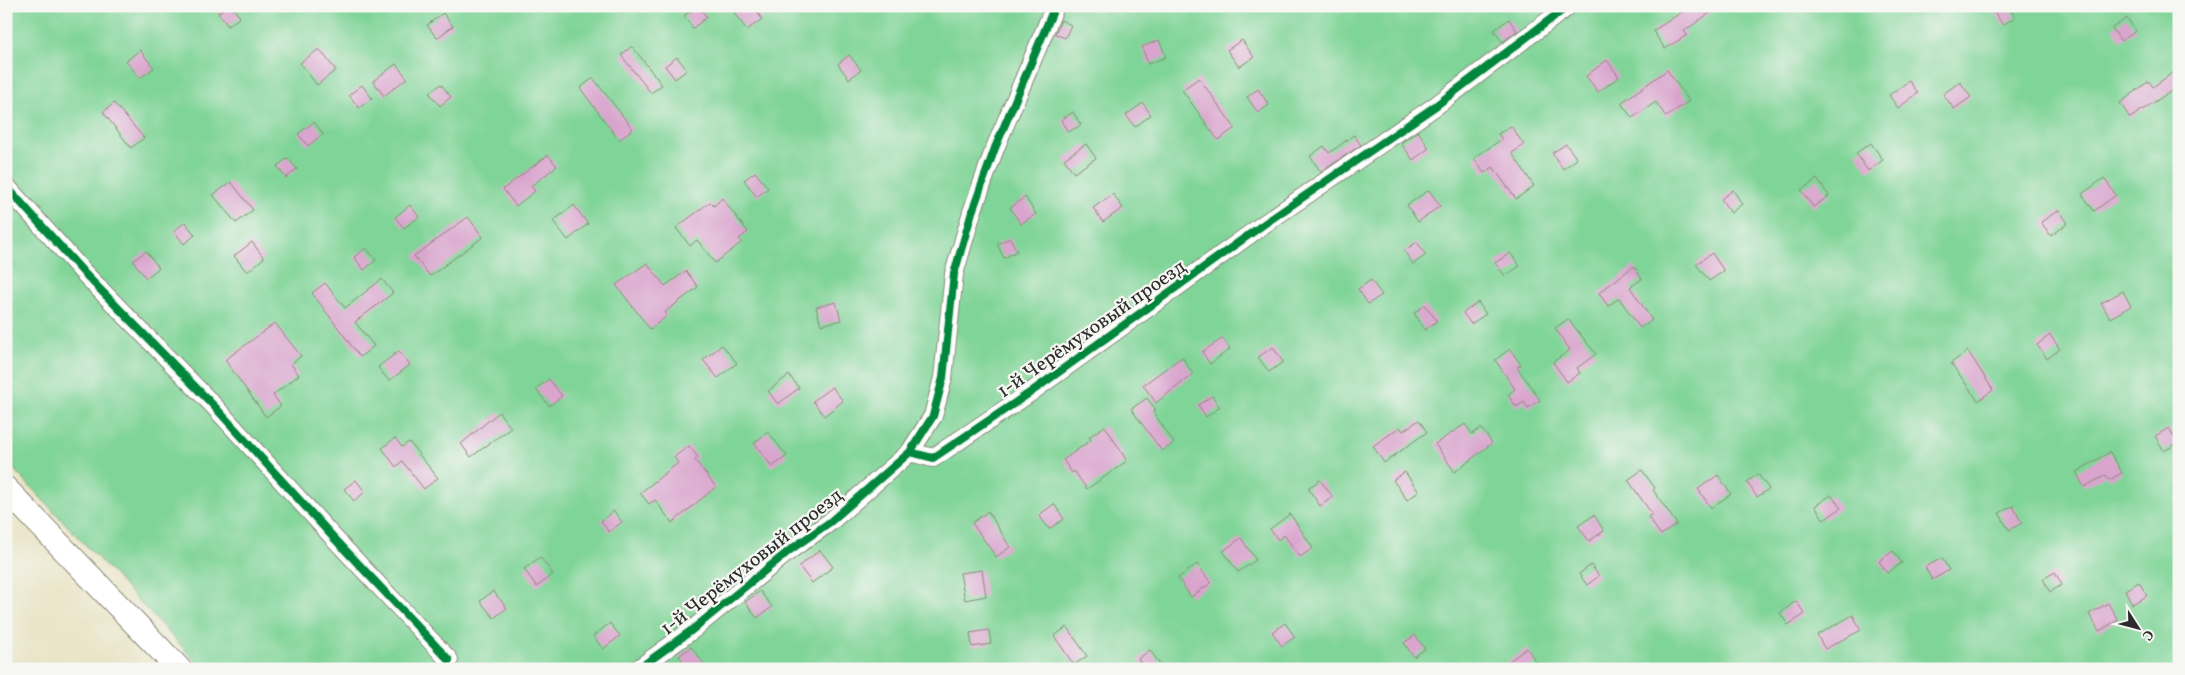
<svg xmlns="http://www.w3.org/2000/svg" width="2185" height="675" font-family="Vollkorn,serif">
<style>
.green{fill:#7fd497;stroke:#558061}
.building{fill:#d9a4cd}
.lines{fill:none;stroke-linecap:round;stroke-linejoin:round}
.minor-casing{stroke:#8a887a;stroke-width:20}
.secondary-casing{stroke:#8a887a;stroke-width:26}
.minor{stroke:#fff;stroke-width:18}
.secondary{stroke:#fff;stroke-width:24}
.cycleway-casing{stroke:#f6f6f2;stroke-width:11}
.cycleway{stroke:#00873e;stroke-width:8}
.labels{text-anchor:middle;stroke-width:4.5;stroke-linejoin:round;paint-order:stroke}
.street-label{font-size:20px;fill:#2b2b2b;stroke:#f6f6f2}
</style>
<rect width="100%" height="100%" fill="#f6f6f2"/>
<filter id="ink" filterUnits="userSpaceOnUse"><feTurbulence type="fractalNoise" baseFrequency=".02" numOctaves="2"/><feDisplacementMap in="SourceGraphic" scale="10" xChannelSelector="R" yChannelSelector="G"/><feConvolveMatrix kernelMatrix="1 2 1 2 8 2 1 2 1" color-interpolation-filters="sRGB"/></filter>
<filter id="wash" filterUnits="userSpaceOnUse"><feTurbulence type="fractalNoise" baseFrequency=".0096" numOctaves="4" result="noise"/><feDisplacementMap in="SourceGraphic" scale="20" xChannelSelector="R" yChannelSelector="G"/><feGaussianBlur stdDeviation="1.12" result="paint"/><feColorMatrix in="noise" values="0 0 0 0 0 0 0 0 0 0 0 0 0 0 0 0 0 1.4 0 .05"/><feComposite in="paint" operator="in"/></filter>
<g filter="url(#wash)">
<rect width="100%" height="100%" fill="#eae5c8"/>
<path class="green" d="M 6,6 L 2179,6 L 2179,669 L 203,669 L 6,461 Z"/>
<g id="blocks">
<path class="building" d="M 227,6 L 231,6 L 240,17 L 228,26 L 218,13 Z
M 698,6 L 707,17 L 693,28 L 684,16 Z
M 743,6 L 753,6 L 762,19 L 747,30 L 734,13 Z
M 1691,6 L 1720,6 L 1684,31 L 1687,35 L 1665,49 L 1653,31 Z
M 1990,6 L 2008,6 L 2015,17 L 2003,25 Z
M 443,13 L 453,26 L 437,38 L 427,25 Z
M 2127,18 L 2136,31 L 2121,41 L 2112,28 Z
M 1509,19 L 1517,31 L 1502,42 L 1494,30 Z
M 1061,20 L 1071,25 L 1065,38 L 1055,34 Z
M 1159,40 L 1166,57 L 1148,64 L 1142,47 Z
M 1242,40 L 1254,57 L 1239,67 L 1227,50 Z
M 632,46 L 662,85 L 651,93 L 621,55 Z
M 319,49 L 336,70 L 317,85 L 300,63 Z
M 140,50 L 154,68 L 140,78 L 126,61 Z
M 849,55 L 861,70 L 849,79 L 838,64 Z
M 677,57 L 687,70 L 675,79 L 665,66 Z
M 1607,60 L 1619,77 L 1598,92 L 1586,76 Z
M 396,64 L 407,78 L 384,96 L 373,81 Z
M 2179,68 L 2179,86 L 2130,118 L 2120,103 L 2149,81 L 2153,87 Z
M 1667,70 L 1689,101 L 1666,117 L 1656,102 L 1632,118 L 1621,103 Z
M 593,78 L 633,129 L 619,140 L 580,88 Z
M 1199,78 L 1235,128 L 1218,140 L 1182,90 Z
M 1909,81 L 1918,93 L 1898,108 L 1889,95 Z
M 1960,82 L 1971,97 L 1954,109 L 1943,94 Z
M 441,84 L 451,97 L 440,106 L 429,93 Z
M 362,85 L 372,98 L 359,108 L 349,95 Z
M 1258,89 L 1269,105 L 1258,113 L 1247,97 Z
M 114,103 L 144,138 L 131,148 L 103,112 Z
M 1143,103 L 1151,115 L 1135,127 L 1126,115 Z
M 1073,112 L 1081,125 L 1068,132 L 1061,120 Z
M 314,122 L 323,134 L 308,146 L 298,134 Z
M 1511,126 L 1524,145 L 1512,153 L 1534,186 L 1516,199 L 1493,167 L 1484,173 L 1474,158 L 1502,139 L 1498,134 Z
M 1418,131 L 1429,148 L 1413,160 L 1401,143 Z
M 1354,135 L 1361,145 L 1321,172 L 1310,156 L 1324,146 L 1329,153 Z
M 1871,143 L 1883,160 L 1868,171 L 1856,153 Z
M 1086,144 L 1096,158 L 1074,173 L 1064,159 Z
M 1566,144 L 1577,159 L 1563,169 L 1552,153 Z
M 548,155 L 557,166 L 531,186 L 535,191 L 516,206 L 503,189 Z
M 288,158 L 297,169 L 286,178 L 277,166 Z
M 755,172 L 768,188 L 757,197 L 744,180 Z
M 2104,178 L 2116,195 L 2094,211 L 2082,194 Z
M 1817,179 L 1829,196 L 1813,207 L 1801,190 Z
M 231,182 L 253,210 L 236,223 L 213,195 Z
M 1429,190 L 1440,206 L 1418,222 L 1407,205 Z
M 1733,190 L 1742,204 L 1731,213 L 1721,199 Z
M 1113,194 L 1123,208 L 1103,222 L 1093,208 Z
M 1025,197 L 1036,214 L 1021,224 L 1010,208 Z
M 722,198 L 748,232 L 739,239 L 742,242 L 715,263 L 697,240 L 690,246 L 676,228 L 710,202 L 714,206 Z
M 410,205 L 419,217 L 404,228 L 395,217 Z
M 574,205 L 588,224 L 568,240 L 553,221 Z
M 2059,210 L 2068,223 L 2051,236 L 2041,222 Z
M 468,217 L 483,237 L 430,276 L 414,256 Z
M 185,222 L 195,235 L 184,244 L 174,231 Z
M 1010,238 L 1017,251 L 1004,258 L 997,244 Z
M 252,242 L 264,258 L 247,272 L 234,256 Z
M 1417,242 L 1426,255 L 1413,264 L 1404,251 Z
M 366,248 L 376,260 L 364,270 L 354,257 Z
M 146,251 L 159,268 L 146,278 L 133,261 Z
M 1510,253 L 1520,266 L 1505,276 L 1495,263 Z
M 1712,253 L 1724,271 L 1709,281 L 1696,264 Z
M 647,263 L 665,286 L 686,271 L 698,287 L 665,312 L 667,316 L 650,329 L 616,285 Z
M 1634,266 L 1642,279 L 1630,287 L 1652,320 L 1640,328 L 1619,298 L 1608,306 L 1599,293 Z
M 382,279 L 393,293 L 355,322 L 374,346 L 360,357 L 312,293 L 325,283 L 345,308 Z
M 1371,280 L 1382,295 L 1368,304 L 1358,289 Z
M 2123,291 L 2131,306 L 2110,318 L 2101,303 Z
M 836,302 L 841,320 L 821,325 L 816,307 Z
M 1478,302 L 1486,314 L 1471,324 L 1463,313 Z
M 1425,305 L 1437,321 L 1425,330 L 1414,313 Z
M 1568,319 L 1596,354 L 1577,368 L 1580,373 L 1567,382 L 1553,362 L 1570,350 L 1555,328 Z
M 275,323 L 301,356 L 291,364 L 299,375 L 273,395 L 281,406 L 266,417 L 225,360 Z
M 2050,335 L 2060,349 L 2047,359 L 2037,345 Z
M 1223,338 L 1230,349 L 1210,364 L 1202,352 Z
M 722,345 L 737,363 L 718,378 L 703,360 Z
M 1273,347 L 1283,362 L 1269,372 L 1258,357 Z
M 1510,349 L 1521,365 L 1517,367 L 1540,400 L 1528,408 L 1524,402 L 1516,407 L 1508,395 L 1515,389 L 1495,360 Z
M 399,351 L 410,365 L 389,381 L 378,367 Z
M 1968,351 L 1993,390 L 1978,401 L 1951,363 Z
M 1182,357 L 1193,374 L 1156,403 L 1143,385 Z
M 789,375 L 799,388 L 778,404 L 768,391 Z
M 549,379 L 562,396 L 549,406 L 536,389 Z
M 832,387 L 843,401 L 824,416 L 813,401 Z
M 1212,396 L 1220,407 L 1206,417 L 1198,405 Z
M 1147,398 L 1156,410 L 1153,412 L 1174,443 L 1162,451 L 1131,409 Z
M 499,412 L 511,428 L 471,457 L 461,444 Z
M 1419,420 L 1427,432 L 1384,463 L 1373,446 L 1400,427 L 1403,431 Z
M 1465,424 L 1472,434 L 1481,428 L 1492,443 L 1455,472 L 1435,444 Z
M 1105,426 L 1127,461 L 1087,489 L 1074,471 L 1072,473 L 1063,460 L 1091,440 L 1089,437 Z
M 2169,428 L 2178,443 L 2164,451 L 2155,436 Z
M 768,432 L 787,456 L 772,467 L 754,443 Z
M 395,438 L 402,447 L 409,442 L 438,478 L 424,489 L 402,461 L 396,467 L 382,448 Z
M 689,446 L 698,457 L 695,460 L 716,487 L 672,523 L 655,500 L 649,504 L 640,493 L 678,463 L 674,457 Z
M 2110,452 L 2122,473 L 2109,480 L 2106,475 L 2084,487 L 2076,472 Z
M 1642,470 L 1655,488 L 1653,490 L 1677,524 L 1661,535 L 1648,517 L 1652,514 L 1628,480 Z
M 1405,472 L 1419,492 L 1407,500 L 1393,480 Z
M 1758,474 L 1769,489 L 1757,497 L 1747,482 Z
M 1718,475 L 1731,494 L 1711,508 L 1698,489 Z
M 356,480 L 365,492 L 354,501 L 344,489 Z
M 1320,480 L 1333,497 L 1320,506 L 1308,488 Z
M 1831,495 L 1841,508 L 1824,520 L 1815,506 Z
M 1054,504 L 1064,519 L 1049,529 L 1039,515 Z
M 2013,506 L 2022,523 L 2009,530 L 1999,513 Z
M 614,511 L 622,522 L 609,532 L 601,521 Z
M 988,511 L 1010,547 L 996,557 L 972,523 Z
M 1290,514 L 1313,548 L 1300,557 L 1284,535 L 1278,540 L 1270,529 Z
M 1594,515 L 1604,531 L 1589,541 L 1578,526 Z
M 1241,538 L 1256,560 L 1238,572 L 1223,551 Z
M 820,550 L 833,567 L 812,583 L 799,566 Z
M 1893,551 L 1902,563 L 1887,573 L 1879,561 Z
M 540,557 L 553,574 L 537,587 L 524,569 Z
M 1942,558 L 1949,570 L 1932,580 L 1925,567 Z
M 1197,564 L 1211,583 L 1191,597 L 1178,578 Z
M 1591,565 L 1599,576 L 1587,585 L 1579,574 Z
M 982,570 L 986,596 L 965,600 L 960,573 Z
M 2055,572 L 2062,585 L 2050,592 L 2043,579 Z
M 2139,582 L 2147,596 L 2132,604 L 2125,590 Z
M 493,591 L 507,608 L 494,618 L 480,601 Z
M 760,591 L 772,607 L 757,618 L 745,602 Z
M 1796,601 L 1805,614 L 1788,625 L 1780,613 Z
M 2108,603 L 2118,620 L 2099,631 L 2089,614 Z
M 1853,615 L 1861,630 L 1825,649 L 1817,635 Z
M 610,623 L 620,636 L 603,649 L 593,636 Z
M 1285,623 L 1295,637 L 1282,646 L 1272,632 Z
M 1067,627 L 1087,656 L 1074,665 L 1054,636 Z
M 989,630 L 991,644 L 972,647 L 970,633 Z
M 1415,635 L 1425,649 L 1414,657 L 1404,643 Z
M 691,647 L 708,669 L 689,669 L 679,656 Z
M 1527,648 L 1536,662 L 1527,669 L 1498,669 Z
M 1150,650 L 1163,669 L 1145,669 L 1138,659 Z"/>
</g>
</g>
<g filter="url(#ink)">
<use href="#blocks" fill-opacity="0" stroke="#8a887a" stroke-width="1"/>
<g class="lines">
<defs>
<path id="minor" d="M 6,186 L 85,274 L 214,406 L 333,537 L 449,660
M 910,452 L 933,416 L 943,378 L 954,274 L 972,212 L 995,148 L 1055,6
M 638,669 L 692,630 L 790,550 L 830,522 L 910,452 L 933,458 L 1031,392 L 1264,224 L 1434,107 L 1568,6"/>
<path id="secondary" d="M 6,489 L 179,669"/>
</defs>
<use href="#minor" class="minor-casing"/>
<use href="#secondary" class="secondary-casing"/>
<use href="#minor" class="minor"/>
<use href="#secondary" class="secondary"/>
<defs>
<path id="cycleway" d="M 6,186 L 85,274 L 214,406 L 333,537 L 449,660
M 910,452 L 933,416 L 943,378 L 954,274 L 972,212 L 995,148 L 1055,6
M 638,669 L 692,630 L 790,550 L 830,522 L 910,452 L 933,458 L 1031,392 L 1264,224 L 1434,107 L 1568,6"/>
</defs>
<use href="#cycleway" class="cycleway-casing"/>
<use href="#cycleway" class="cycleway"/>
</g>
</g>
<g class="labels">
<g class="street-label">
<text transform="translate(1091 328) rotate(-35)" y="7">1-й Черёмуховый проезд</text>
<text transform="translate(751 561) rotate(-38)" y="7">1-й Черёмуховый проезд</text>
</g>
</g>
<rect width="2185" height="675" fill="none" stroke="#f6f6f2" stroke-width="25"/>
<g transform="translate(2138 628) rotate(126)" stroke="#f6f6f2" stroke-width="4" paint-order="stroke">
<path d="M0-4L9 19L0 12L-9 19Z" fill="#2b2b2b"/>
<text y="-8" font-size="14" font-weight="bold" text-anchor="middle" fill="#2b2b2b">С</text>
</g>
</svg>
